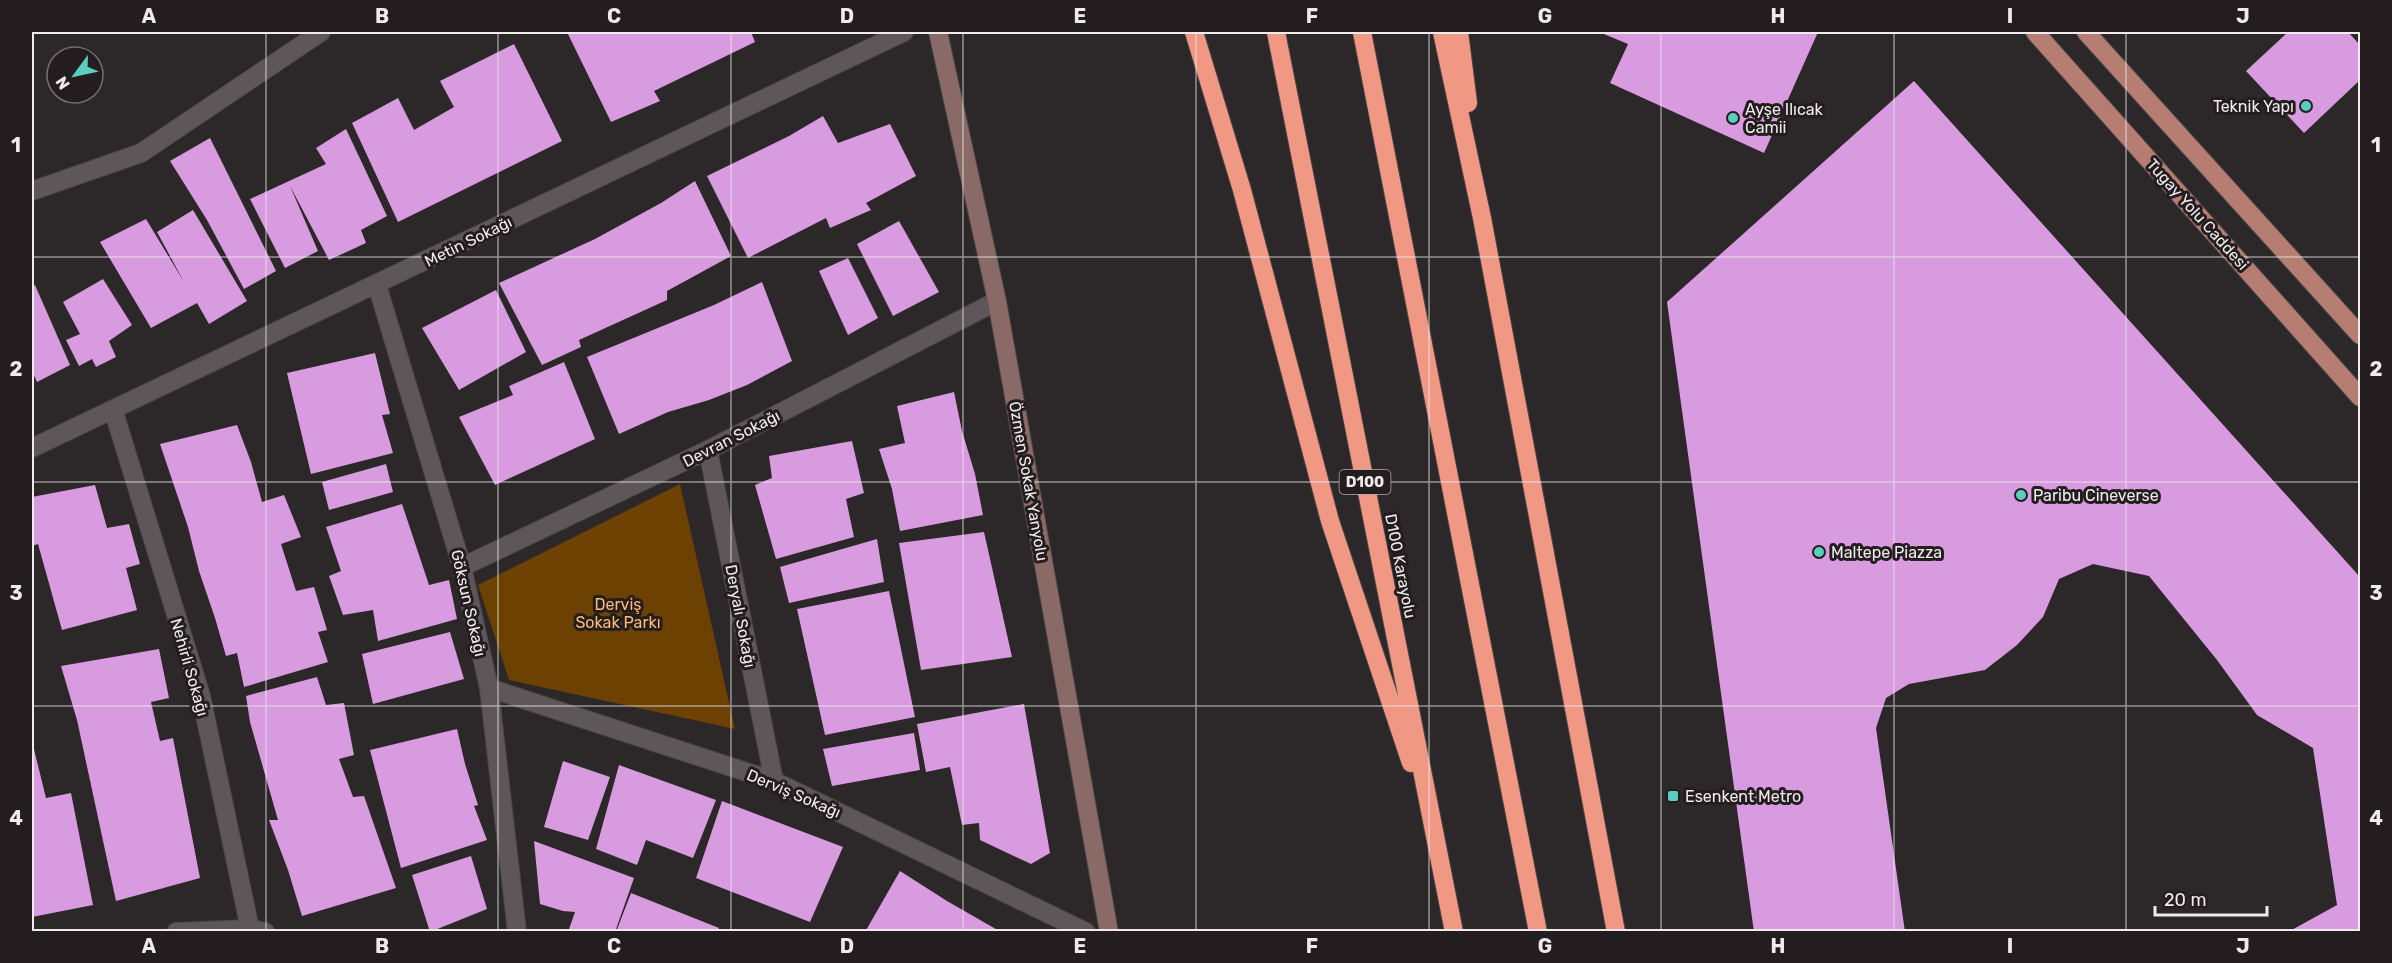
<svg xmlns="http://www.w3.org/2000/svg" width="2392" height="963" font-family="Rubik,sans-serif">
<style>
.green{fill:#6c4102}
.building{fill:#d99bdf}
.lines{fill:none;stroke-linecap:round;stroke-linejoin:round}
.lane-casing{stroke:#494446;stroke-width:20}
.street-casing{stroke:#494446;stroke-width:20}
.secondary-casing{stroke:#494446;stroke-width:20}
.primary-casing{stroke:#494446;stroke-width:20}
.highway-casing{stroke:#494446;stroke-width:20}
.lane{stroke:#5e5759;stroke-width:18}
.street{stroke:#5e5759;stroke-width:18}
.secondary{stroke:#8a6a66;stroke-width:18}
.primary{stroke:#b67e73;stroke-width:18}
.highway{stroke:#f09884;stroke-width:18}
.grid{fill:none;stroke:#efebec;stroke-width:1.5;stroke-opacity:0.55}
.poi-dot{fill:#59cebf;stroke:#231d1f;stroke-width:2}
.labels{text-anchor:middle;stroke-width:6;stroke-linejoin:round;paint-order:stroke}
.shield{fill:#231d1f;stroke:#b2adae;stroke-width:1.5}
.shield-label{font-size:15px;font-weight:bold;fill:#efebec}
.poi-label{font-size:16px;fill:#efebec;stroke:#231d1f;text-anchor:start}
.street-label{font-size:16px;fill:#efebec;stroke:#231d1f}
.park-label{font-size:16px;fill:#fcbb73;stroke:#231d1f}
.neatline{fill:none;stroke:#efebec;stroke-width:2}
.grid-label{font-size:20px;text-anchor:middle;font-weight:bold;fill:#efebec}
</style>
<rect width="100%" height="100%" fill="#2c2728"/>
<path class="green" d="M 680,484 L 735,729 L 509,680 L 478,585 Z"/>
<path class="building" d="M 567,32 L 751,32 L 755,42 L 654,91 L 660,101 L 611,122 Z
M 1599,32 L 1818,32 L 1764,153 L 1610,83 L 1628,44 Z
M 2288,32 L 2348,32 L 2360,45 L 2360,80 L 2304,133 L 2246,71 Z
M 514,44 L 562,141 L 398,222 L 352,123 L 398,98 L 414,130 L 454,107 L 440,81 Z
M 1914,81 L 2360,577 L 2360,932 L 2288,932 L 2337,905 L 2313,748 L 2257,715 L 2217,660 L 2149,576 L 2093,564 L 2059,579 L 2043,617 L 2017,645 L 1985,670 L 1909,684 L 1886,698 L 1876,728 L 1905,932 L 1754,932 L 1667,302 Z
M 823,116 L 838,143 L 890,124 L 916,176 L 866,203 L 871,210 L 830,228 L 826,218 L 748,258 L 707,176 L 789,136 Z
M 346,129 L 387,216 L 361,230 L 366,243 L 329,260 L 290,186 L 318,251 L 285,268 L 250,199 L 326,164 L 316,148 Z
M 210,138 L 276,271 L 244,289 L 207,220 L 170,161 Z
M 695,181 L 731,256 L 667,291 L 667,300 L 579,340 L 581,347 L 542,365 L 499,283 L 595,239 L 661,203 Z
M 193,210 L 247,301 L 209,324 L 197,303 L 151,328 L 100,242 L 146,219 L 184,282 L 157,232 Z
M 899,221 L 939,292 L 893,316 L 857,244 Z
M 848,258 L 878,318 L 848,335 L 819,271 Z
M 103,279 L 132,325 L 109,341 L 116,357 L 96,367 L 92,359 L 79,366 L 66,340 L 80,334 L 63,302 Z
M 762,282 L 792,361 L 747,385 L 709,400 L 668,412 L 619,434 L 587,357 L 714,305 Z
M 35,285 L 70,365 L 37,382 L 32,371 L 32,287 Z
M 496,290 L 526,352 L 459,390 L 422,328 Z
M 375,353 L 390,414 L 382,415 L 393,453 L 311,474 L 287,373 Z
M 564,362 L 595,439 L 495,485 L 459,417 L 513,395 L 509,386 Z
M 954,392 L 962,431 L 975,474 L 983,515 L 900,531 L 892,489 L 879,449 L 905,443 L 897,406 Z
M 237,425 L 251,462 L 262,502 L 284,495 L 301,537 L 281,544 L 296,591 L 314,587 L 327,630 L 318,632 L 328,662 L 244,687 L 237,653 L 226,656 L 215,618 L 199,571 L 188,527 L 160,444 Z
M 852,441 L 864,493 L 846,499 L 854,537 L 776,559 L 755,485 L 772,478 L 769,456 Z
M 386,464 L 393,492 L 329,510 L 322,482 Z
M 95,485 L 107,528 L 129,524 L 140,564 L 126,568 L 137,610 L 62,630 L 38,544 L 32,546 L 32,497 Z
M 402,504 L 429,585 L 449,580 L 457,619 L 378,641 L 373,610 L 343,615 L 329,576 L 341,571 L 326,527 Z
M 984,532 L 1012,657 L 921,670 L 899,543 Z
M 877,539 L 884,582 L 789,603 L 780,567 Z
M 889,591 L 915,717 L 825,735 L 797,609 Z
M 450,632 L 464,679 L 373,704 L 362,654 Z
M 159,649 L 169,698 L 151,702 L 160,741 L 173,738 L 200,878 L 116,901 L 77,720 L 61,666 Z
M 317,677 L 326,705 L 344,703 L 354,755 L 339,759 L 353,797 L 364,796 L 396,888 L 302,916 L 288,870 L 269,820 L 278,820 L 250,722 L 246,696 Z
M 1024,704 L 1050,853 L 1031,864 L 980,840 L 979,823 L 962,825 L 950,767 L 926,772 L 917,724 Z
M 457,729 L 465,764 L 478,805 L 474,806 L 487,840 L 401,868 L 370,750 Z
M 914,733 L 920,770 L 832,786 L 823,749 Z
M 32,741 L 46,798 L 71,793 L 93,905 L 32,917 Z
M 563,761 L 610,777 L 588,840 L 544,827 Z
M 619,765 L 716,800 L 693,858 L 646,840 L 637,865 L 596,849 Z
M 722,801 L 843,847 L 810,922 L 696,878 Z
M 534,841 L 634,878 L 615,932 L 568,932 L 575,912 L 563,911 L 540,904 Z
M 471,856 L 487,909 L 430,932 L 412,875 Z
M 900,871 L 947,901 L 1001,932 L 865,932 Z
M 631,893 L 719,928 L 717,932 L 616,932 Z"/>
<g class="lines">
<defs>
<path id="lane" d="M 32,191 L 141,153 L 321,32"/>
<path id="street" d="M 377,285 L 462,567 L 489,688 L 517,932
M 113,409 L 201,696 L 250,929
M 32,448 L 904,32
M 708,450 L 774,781
M 462,567 L 708,450 L 997,301
M 489,688 L 774,781 L 1086,932
M 176,932 L 250,929 L 265,932"/>
<path id="secondary" d="M 938,32 L 997,301 L 1109,932"/>
<path id="primary" d="M 2035,32 L 2360,397
M 2086,32 L 2360,335"/>
<path id="highway" d="M 1194,32 L 1242,190 L 1330,521 L 1411,763
M 1276,32 L 1454,932
M 1362,32 L 1538,932
M 1442,32 L 1482,218 L 1616,932
M 1459,32 L 1468,103"/>
</defs>
<use href="#lane" class="lane-casing"/>
<use href="#street" class="street-casing"/>
<use href="#secondary" class="secondary-casing"/>
<use href="#primary" class="primary-casing"/>
<use href="#highway" class="highway-casing"/>
<use href="#lane" class="lane"/>
<use href="#street" class="street"/>
<use href="#secondary" class="secondary"/>
<use href="#primary" class="primary"/>
<use href="#highway" class="highway"/>
</g>
<path class="grid" d="M 266,32 L 266,932M 498,32 L 498,932M 731,32 L 731,932M 963,32 L 963,932M 1196,32 L 1196,932M 1429,32 L 1429,932M 1661,32 L 1661,932M 1894,32 L 1894,932M 2126,32 L 2126,932M 32,257 L 2360,257M 32,482 L 2360,482M 32,706 L 2360,706"/>
<g class="poi-dot">
<circle cx="2306" cy="106" r="6"/>
<circle cx="1733" cy="118" r="6"/>
<circle cx="2021" cy="495" r="6"/>
<circle cx="1819" cy="552" r="6"/>
<rect x="1667" y="790" width="12" height="12" rx="3"/>
</g>
<g class="labels">
<rect class="shield" x="1339.5" y="470" width="51" height="24" rx="4.5"/>
<g class="shield-label">
<text x="1365" y="487">D100</text>
</g>
<g class="poi-label">
<text x="2294" y="112" text-anchor="end">Teknik Yapı</text>
<text x="1745" y="115">Ayşe Ilıcak<tspan x="1745" dy="18">Camii</tspan></text>
<text x="2033" y="501">Paribu Cineverse</text>
<text x="1831" y="558">Maltepe Piazza</text>
<text x="1685" y="802">Esenkent Metro</text>
</g>
<g class="street-label">
<text transform="translate(2198 214) rotate(48)" y="6">Tugay Yolu Caddesi</text>
<text transform="translate(468 241) rotate(-26)" y="6">Metin Sokağı</text>
<text transform="translate(731 438) rotate(-27)" y="6">Devran Sokağı</text>
<text transform="translate(1029 481) rotate(80)" y="6">Özmen Sokak Yanyolu</text>
<text transform="translate(1401 566) rotate(79)" y="6">D100 Karayolu</text>
<text transform="translate(469 603) rotate(77)" y="6">Göksun Sokağı</text>
<text transform="translate(741 616) rotate(79)" y="6">Deryalı Sokağı</text>
<text transform="translate(190 667) rotate(74)" y="6">Nehirli Sokağı</text>
<text transform="translate(794 793) rotate(23)" y="6">Derviş Sokağı</text>
</g>
<g class="park-label">
<text x="618" y="610">Derviş<tspan x="618" dy="18">Sokak Parkı</tspan></text>
</g>
</g>
<rect width="2392" height="963" fill="none" stroke="#231d1f" stroke-width="66"/>
<g transform="translate(75 75) rotate(237)"><circle r="28" fill="#231d1f" stroke="#756f71" stroke-width="1.5"/>
<path d="M0-4.5L10 22L0 15L-10 22Z" fill="#59cebf"/>
<text y="-9" font-size="16" font-weight="bold" text-anchor="middle" fill="#efebec">N</text>
</g>
<path d="M2155 906v9h112v-9" fill="none" stroke="#efebec" stroke-width="3"/>
<text x="2164" y="906" font-size="18" fill="#efebec" stroke="#231d1f" stroke-width="4.5" paint-order="stroke">20 m</text>
<rect x="33" y="33" width="2326" height="897" class="neatline"/>
<g class="grid-label">
<text x="149" y="23">A</text>
<text x="382" y="23">B</text>
<text x="614" y="23">C</text>
<text x="847" y="23">D</text>
<text x="1080" y="23">E</text>
<text x="1312" y="23">F</text>
<text x="1545" y="23">G</text>
<text x="1778" y="23">H</text>
<text x="2010" y="23">I</text>
<text x="2243" y="23">J</text>
<text x="16" y="152">1</text>
<text x="2376" y="152">1</text>
<text x="16" y="376">2</text>
<text x="2376" y="376">2</text>
<text x="16" y="600">3</text>
<text x="2376" y="600">3</text>
<text x="16" y="825">4</text>
<text x="2376" y="825">4</text>
<text x="149" y="953">A</text>
<text x="382" y="953">B</text>
<text x="614" y="953">C</text>
<text x="847" y="953">D</text>
<text x="1080" y="953">E</text>
<text x="1312" y="953">F</text>
<text x="1545" y="953">G</text>
<text x="1778" y="953">H</text>
<text x="2010" y="953">I</text>
<text x="2243" y="953">J</text>
</g>
</svg>
